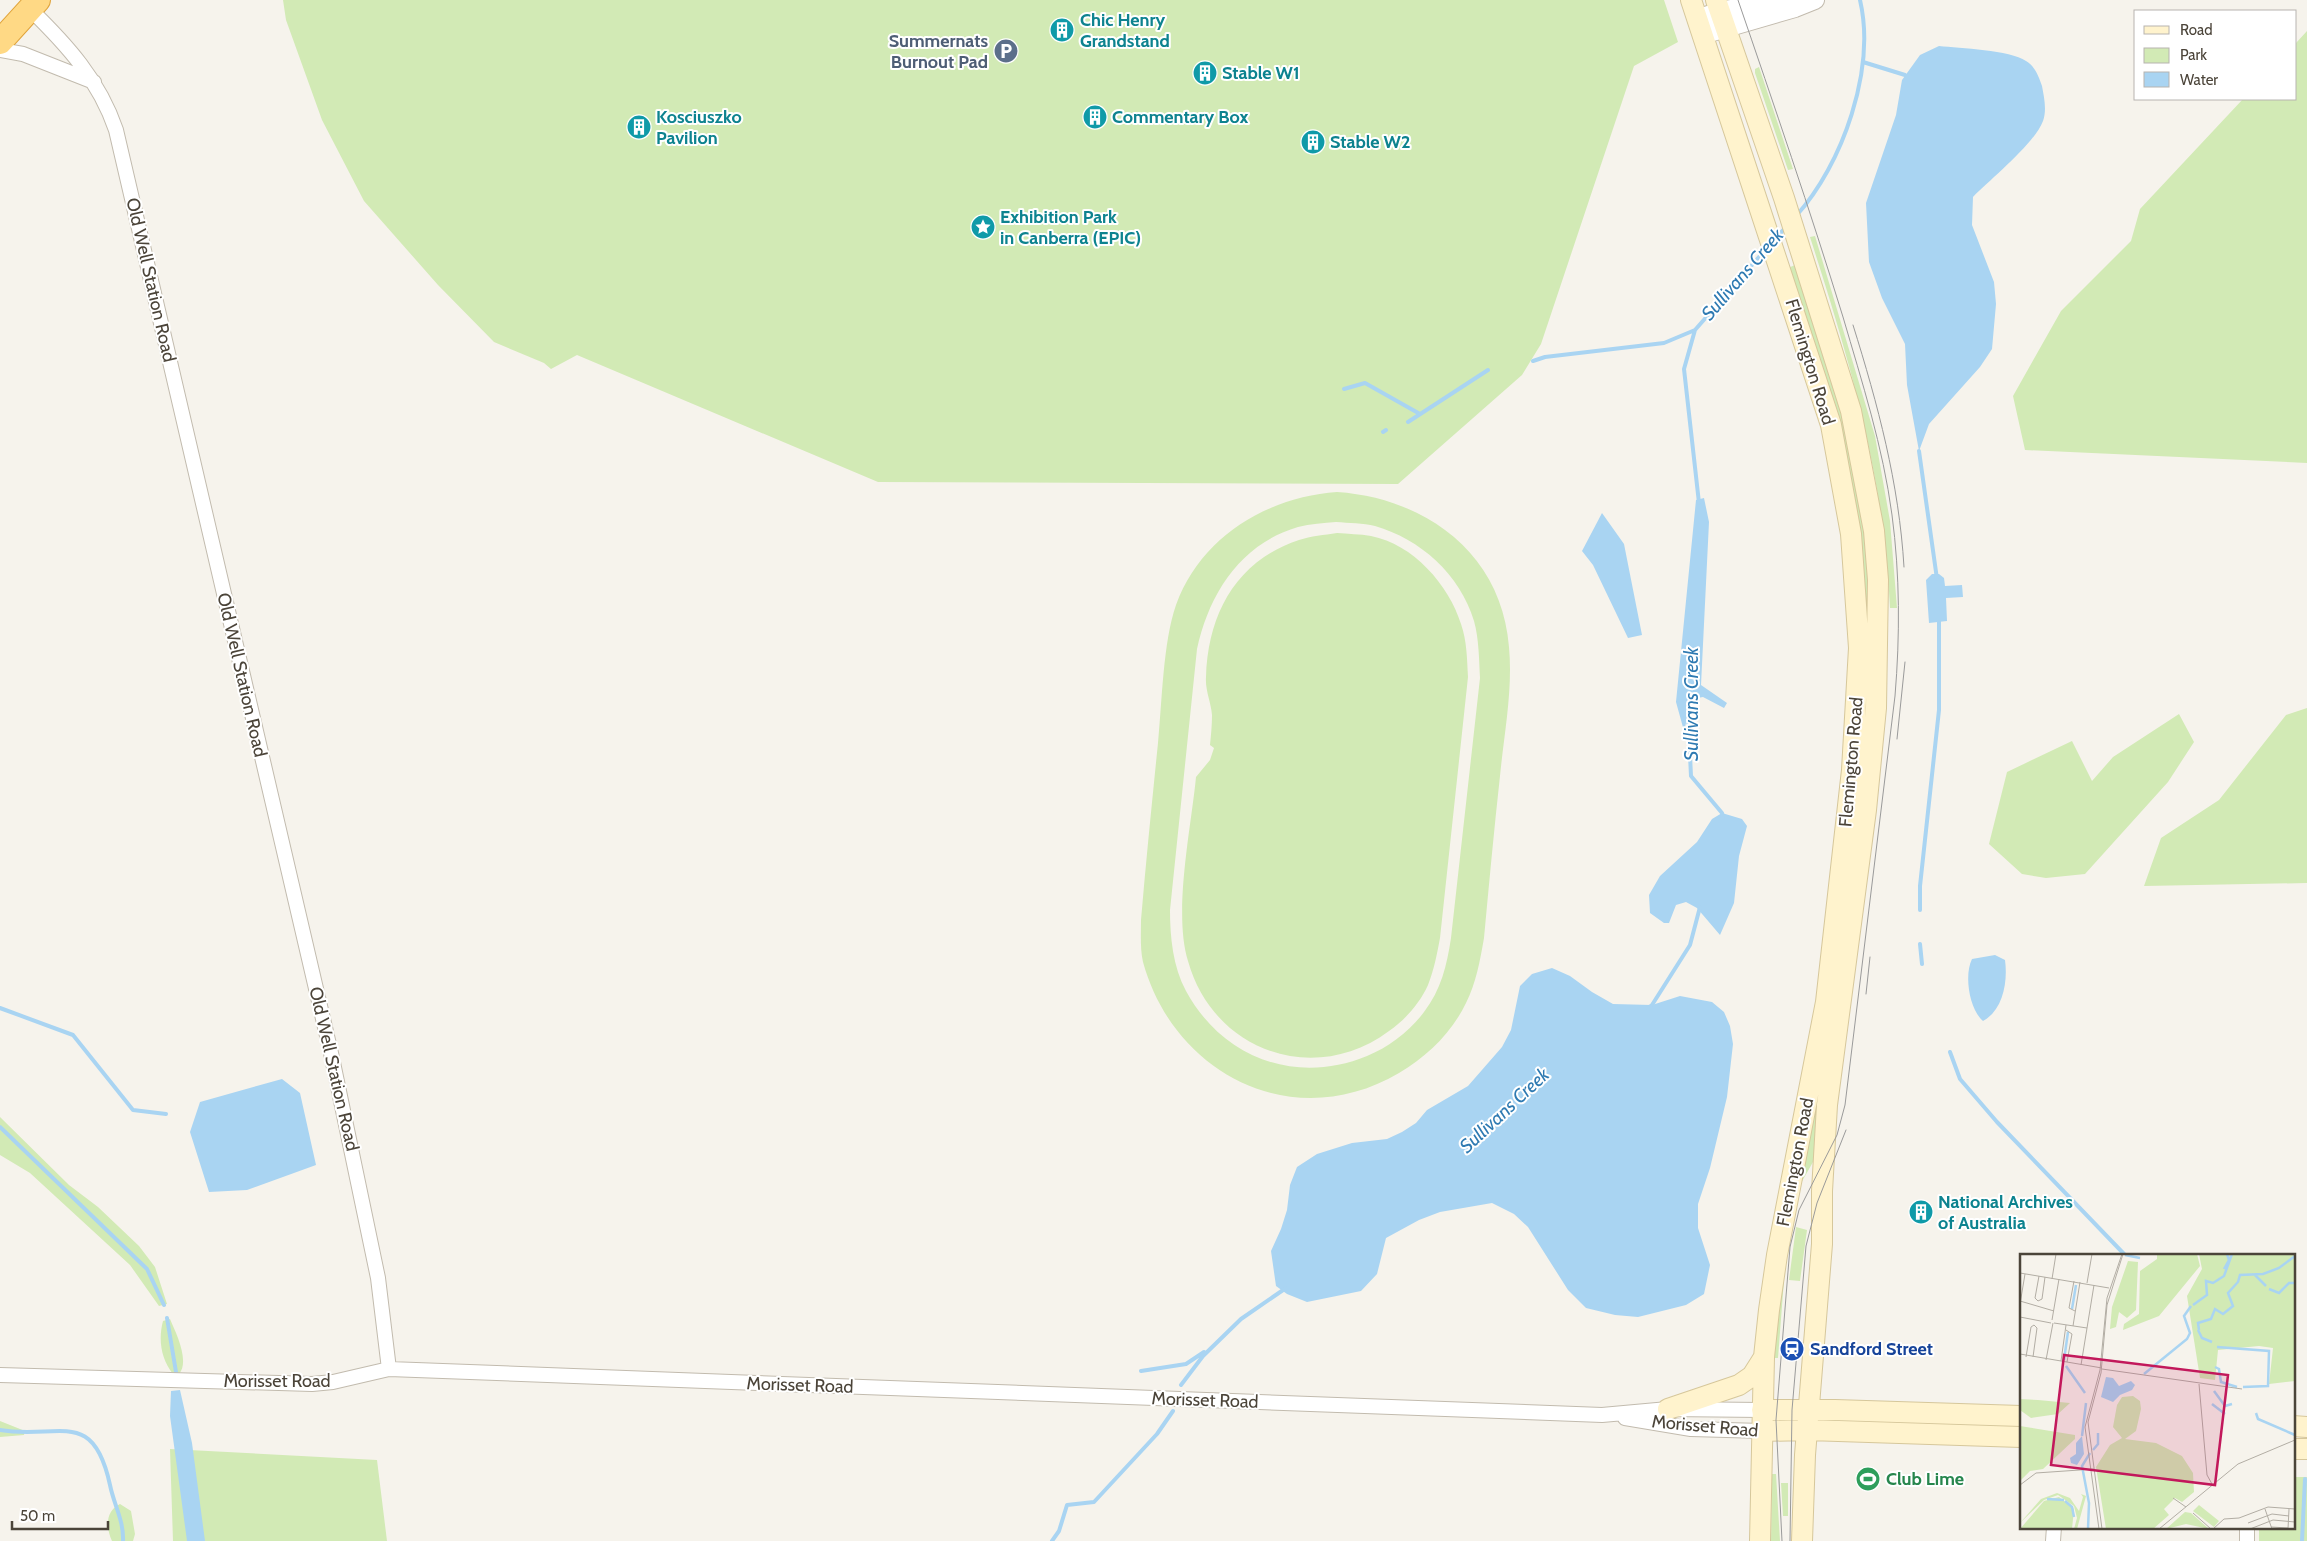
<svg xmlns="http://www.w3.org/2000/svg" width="2307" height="1541" font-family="Cabin,sans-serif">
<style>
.green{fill:#d2eab5;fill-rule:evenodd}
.water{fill:#a9d4f2}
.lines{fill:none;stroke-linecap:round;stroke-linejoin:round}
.stream{stroke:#a9d4f2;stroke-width:4}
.minor-casing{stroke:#c2bbae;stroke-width:16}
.tertiary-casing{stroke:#c2bbae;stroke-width:20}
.secondary-casing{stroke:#d6c79b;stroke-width:22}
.trunk-casing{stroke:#e0a43c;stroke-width:26}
.minor{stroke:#fff;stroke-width:14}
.tertiary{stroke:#fff;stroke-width:18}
.secondary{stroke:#fff3cd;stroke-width:20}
.trunk{stroke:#ffd985;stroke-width:24}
.tram{stroke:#9a9a9a;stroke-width:1}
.labels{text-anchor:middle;stroke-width:4;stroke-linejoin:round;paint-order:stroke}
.culture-label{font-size:18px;font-weight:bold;fill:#0d838f;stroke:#fff;text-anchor:start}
.service-label{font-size:18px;font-weight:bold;fill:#4e5e75;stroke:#fff;text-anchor:end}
.street-label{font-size:18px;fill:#4b4439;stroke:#fff}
.transit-label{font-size:18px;font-weight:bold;fill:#164399;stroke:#fff;text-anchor:start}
.leisure-label{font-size:18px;font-weight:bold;fill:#27864d;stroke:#fff;text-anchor:start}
.water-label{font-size:19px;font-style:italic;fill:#2e7ab2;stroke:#fff}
.inset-river{fill:none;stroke:#a9d4f2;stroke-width:2.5}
.inset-road{fill:none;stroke:#b2ada4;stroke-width:1}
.view{fill:#c2185b;fill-opacity:0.15;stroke:#c2185b;stroke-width:2.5}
.inset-edge{fill:none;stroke:#4b4439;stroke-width:2.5}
</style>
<rect width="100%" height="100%" fill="#f6f3ec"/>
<path class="green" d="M 283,0 L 1664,0 L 1678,42 L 1634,66 L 1541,344 L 1522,375 L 1398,484 L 878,482 L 577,355 L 551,369 L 544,363 L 494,342 L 438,285 L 364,201 L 322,120 L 286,20 Z
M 2307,31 L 2307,463 L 2025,450 L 2013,396 L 2061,311 L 2131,241 L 2140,209 L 2243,99 L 2296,99 L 2296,43 Z
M 1759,67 L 1793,169 L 1788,170 L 1755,73 L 1755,69 Z
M 1815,236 L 1875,436 L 1890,521 L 1897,608 L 1890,608 C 1884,476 1850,362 1810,237 Z
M 1795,265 L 1845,420 L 1868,556 L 1871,671 L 1817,1162 L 1813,1162 L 1796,1192 L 1866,635 L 1788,268 Z
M 1337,492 C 1426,498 1502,554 1509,647 C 1513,690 1504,734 1500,776 C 1494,830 1489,884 1484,938 C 1480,961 1476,983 1466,1003 C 1451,1034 1427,1056 1399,1073 C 1294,1135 1174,1075 1143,962 C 1140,949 1141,933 1141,920 C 1146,861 1152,802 1158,743 C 1162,703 1163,642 1176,605 C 1201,536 1268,497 1337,492 ZM 1336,522 C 1349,523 1363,523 1375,526 C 1420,539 1460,574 1474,621 C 1479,639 1479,659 1480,678 L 1451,938 C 1447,965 1441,990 1424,1012 C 1410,1031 1389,1047 1367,1056 C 1297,1085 1223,1059 1186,991 C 1173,967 1170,937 1170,910 L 1197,649 C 1209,594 1240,544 1298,527 C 1310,524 1324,523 1336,522 Z
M 1337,533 C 1348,534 1360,534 1371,536 C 1413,544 1449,585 1461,624 C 1467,641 1467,659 1468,677 L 1440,938 C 1437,954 1434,970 1428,985 C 1420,1003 1405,1020 1389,1031 C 1314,1087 1213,1051 1188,961 C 1173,912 1191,829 1196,777 L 1210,760 L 1214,748 L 1210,745 C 1211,735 1212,725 1212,715 C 1211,702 1205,690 1206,677 C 1208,614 1236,561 1299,540 C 1311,536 1324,535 1337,533 Z
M 2307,708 L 2307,883 L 2144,886 L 2161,838 L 2219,800 L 2286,715 Z
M 2179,714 L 2194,742 L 2168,782 L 2085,874 L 2046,878 L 2022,874 L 1989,844 L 2007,772 L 2072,741 L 2092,781 L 2113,757 Z
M 0,1117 L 69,1185 L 98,1207 L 139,1246 L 155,1267 L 167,1304 L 159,1306 L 130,1265 L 30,1173 L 0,1155 Z
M 1796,1227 L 1807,1230 L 1800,1281 L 1789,1280 Z
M 1781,1280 L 1784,1280 L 1778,1358 L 1773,1358 Z
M 170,1319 C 176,1333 190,1361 179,1374 L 173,1374 C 161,1359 158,1340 163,1321 Z
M 0,1421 L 25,1431 L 24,1435 L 0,1437 Z
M 170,1449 L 377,1460 L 387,1541 L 173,1541 Z
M 1772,1474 L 1776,1474 L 1780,1541 L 1771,1541 Z
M 2293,1477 L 2307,1477 L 2307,1541 L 2259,1541 L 2259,1527 L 2293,1527 Z
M 1788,1483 L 1788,1516 L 1783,1516 L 1781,1483 Z
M 120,1504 L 131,1511 L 135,1534 L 133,1541 L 112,1541 C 106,1528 105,1511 120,1504 Z"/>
<path class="water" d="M 1939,46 C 1960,48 2010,50 2026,61 C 2035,66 2039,77 2042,86 C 2044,97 2047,110 2043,121 C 2035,143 1991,179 1973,197 L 1972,225 L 1994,282 L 1996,304 L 1992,349 L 1980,367 L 1929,424 L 1919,451 L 1907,385 L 1905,344 L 1882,298 L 1869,262 L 1866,203 L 1896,115 L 1902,80 L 1920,55 Z
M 1704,498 L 1709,522 L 1701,685 L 1727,703 L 1724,708 L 1703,697 L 1692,699 L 1684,731 L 1676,702 L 1696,500 Z
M 1602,513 L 1624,544 L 1642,635 L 1628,638 L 1593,565 L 1582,551 Z
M 1932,574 L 1939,574 L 1944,578 L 1945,586 L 1962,585 L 1963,597 L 1946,598 L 1947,621 L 1929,623 L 1926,580 Z
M 1722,813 L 1742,819 L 1747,826 L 1739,856 L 1734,903 L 1720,935 L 1697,908 L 1686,902 L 1676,905 L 1669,923 L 1664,923 L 1650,913 L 1649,895 L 1660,876 L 1697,842 L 1712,819 Z
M 1995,955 L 2005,960 C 2008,982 2003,1010 1983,1021 C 1969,1009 1964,975 1972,959 Z
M 1552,968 L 1570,976 L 1592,992 L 1613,1004 L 1652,1005 L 1680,996 L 1712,1002 L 1724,1012 L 1730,1026 L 1733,1044 L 1727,1097 L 1710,1168 L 1698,1204 L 1698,1228 L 1710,1265 L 1704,1294 L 1686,1305 L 1638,1317 L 1615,1315 L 1586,1308 L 1568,1290 L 1528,1227 L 1514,1214 L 1492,1203 L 1440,1212 L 1419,1220 L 1386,1238 L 1377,1274 L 1361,1291 L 1307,1302 L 1287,1294 L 1276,1286 L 1271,1251 L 1281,1229 L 1287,1210 L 1290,1185 L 1297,1167 L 1317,1154 L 1352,1143 L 1387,1139 L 1402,1132 L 1416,1123 L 1427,1110 L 1468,1086 L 1502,1047 L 1511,1030 L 1520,986 L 1532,974 Z
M 282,1079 L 300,1093 L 316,1165 L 247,1190 L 209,1192 L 190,1132 L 200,1102 Z
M 180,1390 L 192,1443 L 205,1541 L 187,1541 L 170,1416 L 171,1391 Z"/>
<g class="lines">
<path class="stream" d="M 1863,62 L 1905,75
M 1796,216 C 1843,164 1876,69 1860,0
M 1776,238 L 1786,227
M 1533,361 L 1545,357 L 1664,343 L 1695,330
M 1344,389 L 1365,383 L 1420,414
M 1408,422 L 1488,370
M 1383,432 L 1386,430
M 1919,451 L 1937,579
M 1699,503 L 1684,369 L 1695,330 L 1766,249
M 1688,714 L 1691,776 L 1722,813 L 1723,818
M 1920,910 L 1920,886 L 1939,710 L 1939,618
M 1920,944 L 1922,964
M 0,1008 L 73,1035 L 133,1110 L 166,1114
M 1648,1008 L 1652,1005 L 1690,945 L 1700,907
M 1950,1052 L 1960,1079 L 1997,1122 L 2125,1255
M 0,1127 L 147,1269 L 164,1305
M 167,1318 L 176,1372
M 1141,1371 L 1186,1364 L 1204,1352
M 1181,1385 L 1203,1356 L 1241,1319 L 1286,1288
M 0,1430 C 58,1440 93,1406 110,1485 C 114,1505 124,1521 123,1541
M 1052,1541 L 1059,1531 L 1067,1505 L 1094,1502 L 1157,1434 L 1173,1411
M 2302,1541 L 2305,1479"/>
<defs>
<path id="minor" d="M 30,9 C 67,45 99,80 116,130 L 331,1053 L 378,1278 L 389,1369
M 0,50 L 23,54 L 94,82
M 0,1375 L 312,1384 L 333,1382 L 389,1369 L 1602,1415 L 1668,1409 L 1762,1410
M 1625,1418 L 1691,1429 L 1762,1431
M 2053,1541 L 2054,1527
M 2247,1541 L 2247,1527"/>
<path id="tertiary" d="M 1697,19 L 1720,11 L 1781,0
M 1702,35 L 1795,8 L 1815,0"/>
<path id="secondary" d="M 1691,0 L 1831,425 L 1851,534 L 1859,648 L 1852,770 L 1826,1002 L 1777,1255 L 1769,1310 L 1764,1357 L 1760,1541
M 1716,0 L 1784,198 L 1851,411 L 1874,531 L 1878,580 L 1876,708 L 1866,810 L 1827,1105 L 1822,1191 L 1822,1244 L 1805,1455 L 1802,1541
M 1668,1409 L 1739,1385 L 1752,1376 L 1764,1357
M 1762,1410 L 1835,1410 L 2021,1416
M 2293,1426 L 2307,1427
M 1762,1431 L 1808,1430 L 2021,1437
M 2293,1449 L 2307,1449"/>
<path id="trunk" d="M 0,42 L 38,0"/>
</defs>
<use href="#minor" class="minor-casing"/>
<use href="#tertiary" class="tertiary-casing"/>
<use href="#secondary" class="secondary-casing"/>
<use href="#trunk" class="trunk-casing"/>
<use href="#minor" class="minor"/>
<use href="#tertiary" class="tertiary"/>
<use href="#secondary" class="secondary"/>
<use href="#trunk" class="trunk"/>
<path class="tram" d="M 1738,0 C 1774,105 1810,210 1843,317 C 1862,382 1883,447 1892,515 C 1900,575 1900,636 1895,696 L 1845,1105 L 1837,1135 L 1799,1210 L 1790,1247 L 1776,1420 L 1782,1541
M 1853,325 C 1878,405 1899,483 1904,567
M 1897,739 L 1905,662
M 1866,994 L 1870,957
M 1790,1541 L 1792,1410 L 1806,1246 L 1817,1203 L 1846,1130"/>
</g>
<defs>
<symbol id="building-disc" viewBox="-11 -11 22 22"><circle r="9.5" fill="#0f9aa8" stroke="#fff"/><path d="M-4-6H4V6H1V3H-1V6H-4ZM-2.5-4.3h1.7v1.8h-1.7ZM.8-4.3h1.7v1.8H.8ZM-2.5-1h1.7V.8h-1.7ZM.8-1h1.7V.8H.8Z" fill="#fff"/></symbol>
<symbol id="parking-disc" viewBox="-11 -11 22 22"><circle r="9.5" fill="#5c6f8a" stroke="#fff"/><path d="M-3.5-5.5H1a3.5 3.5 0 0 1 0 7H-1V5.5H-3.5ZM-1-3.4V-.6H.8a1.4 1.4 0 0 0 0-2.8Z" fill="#fff"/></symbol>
<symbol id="sight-disc" viewBox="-11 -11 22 22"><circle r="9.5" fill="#0f9aa8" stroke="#fff"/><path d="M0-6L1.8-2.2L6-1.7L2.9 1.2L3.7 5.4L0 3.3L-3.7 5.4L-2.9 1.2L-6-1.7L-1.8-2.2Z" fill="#fff"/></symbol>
<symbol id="station-disc" viewBox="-11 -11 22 22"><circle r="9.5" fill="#1a4fb4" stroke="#fff"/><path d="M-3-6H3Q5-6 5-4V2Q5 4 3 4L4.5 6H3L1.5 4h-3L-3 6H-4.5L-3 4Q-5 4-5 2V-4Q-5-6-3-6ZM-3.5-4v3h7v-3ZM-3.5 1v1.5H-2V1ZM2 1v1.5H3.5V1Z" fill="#fff"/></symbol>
<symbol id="stadium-disc" viewBox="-11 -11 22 22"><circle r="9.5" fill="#2e9e5b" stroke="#fff"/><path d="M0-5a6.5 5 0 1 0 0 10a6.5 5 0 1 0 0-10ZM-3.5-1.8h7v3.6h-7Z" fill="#fff"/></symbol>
</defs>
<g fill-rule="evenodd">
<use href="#building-disc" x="1048" y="16" width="28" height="28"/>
<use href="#parking-disc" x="992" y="37" width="28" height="28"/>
<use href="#building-disc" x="1191" y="59" width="28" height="28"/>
<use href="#building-disc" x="1081" y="103" width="28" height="28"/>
<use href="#building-disc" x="625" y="113" width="28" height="28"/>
<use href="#building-disc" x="1299" y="128" width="28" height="28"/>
<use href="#sight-disc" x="969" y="213" width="28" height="28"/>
<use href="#building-disc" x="1907" y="1198" width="28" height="28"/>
<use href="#station-disc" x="1778" y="1335" width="28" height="28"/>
<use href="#stadium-disc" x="1854" y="1465" width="28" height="28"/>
</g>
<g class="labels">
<g class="culture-label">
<text x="1080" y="26">Chic Henry<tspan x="1080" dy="21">Grandstand</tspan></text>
<text x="1222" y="79">Stable W1</text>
<text x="656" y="123">Kosciuszko<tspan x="656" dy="21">Pavilion</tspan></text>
<text x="1112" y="123">Commentary Box</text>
<text x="1330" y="148">Stable W2</text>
<text x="1000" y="223">Exhibition Park<tspan x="1000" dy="21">in Canberra (EPIC)</tspan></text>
<text x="1938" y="1208">National Archives<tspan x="1938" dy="21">of Australia</tspan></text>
</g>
<g class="service-label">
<text x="988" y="47">Summernats<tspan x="988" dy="21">Burnout Pad</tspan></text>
</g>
<g class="street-label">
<text transform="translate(151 280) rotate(77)" y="6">Old Well Station Road</text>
<text transform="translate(1810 362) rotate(73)" y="6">Flemington Road</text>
<text transform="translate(242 675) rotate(77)" y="6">Old Well Station Road</text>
<text transform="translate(1851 762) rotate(-85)" y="6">Flemington Road</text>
<text transform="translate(334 1069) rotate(77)" y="6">Old Well Station Road</text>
<text transform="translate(1795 1162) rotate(-79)" y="6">Flemington Road</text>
<text x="277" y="1387">Morisset Road</text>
<text transform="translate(800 1385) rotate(2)" y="6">Morisset Road</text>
<text transform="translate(1205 1400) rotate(2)" y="6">Morisset Road</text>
<text transform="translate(1705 1426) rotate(5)" y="6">Morisset Road</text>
</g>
<g class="transit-label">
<text x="1810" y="1355">Sandford Street</text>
</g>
<g class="leisure-label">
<text x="1886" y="1485">Club Lime</text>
</g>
<g class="water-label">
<text transform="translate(1742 274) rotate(-49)" y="7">Sullivans Creek</text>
<text transform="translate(1691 704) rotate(-90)" y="7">Sullivans Creek</text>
<text transform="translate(1504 1110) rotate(-43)" y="7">Sullivans Creek</text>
</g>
</g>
<g transform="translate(2020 1254)">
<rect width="275" height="275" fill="#f6f3ec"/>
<path d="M 137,0 L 177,0 L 180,12 L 139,62 L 103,76 L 104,70 L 119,60 L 120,17 L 137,5 ZM 179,0 L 275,0 L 275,127 L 249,130 L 253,94 L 239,92 L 198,96 L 195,126 L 180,124 L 167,42 L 182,15 ZM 108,7 L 118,8 L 116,56 L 107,64 L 99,58 L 96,73 L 90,75 L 92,53 ZM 113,142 L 120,147 L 121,155 L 116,177 L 105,185 L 136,189 L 162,202 L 173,219 L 174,238 L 162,248 L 155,244 L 144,255 L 149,261 L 133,275 L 86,275 L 76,213 L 90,191 L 102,184 L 93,173 L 97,151 L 102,143 ZM 0,145 L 18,146 L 50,149 L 38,160 L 11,164 L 0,156 ZM 0,172 L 55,181 L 55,185 L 23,215 L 10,217 L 0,227 ZM 37,239 L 50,244 L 59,257 L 63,243 L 61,240 L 66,242 L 57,275 L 54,275 L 57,264 L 54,252 L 38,241 L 24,246 L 0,269 L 21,245 ZM 39,243 L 54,255 L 52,275 L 0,275 L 24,247 ZM 179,251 L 199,267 L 194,273 L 173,257 ZM 165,258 L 171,259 L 189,275 L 166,270 L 146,275 Z" fill="#d2eab5"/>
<path d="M 86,123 L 93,124 L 99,132 L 111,127 L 115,131 L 112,136 L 100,141 L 93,148 L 81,143 ZM 62,182 L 64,200 L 57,211 L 51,209 L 50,204 L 56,200 L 56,189 Z" fill="#a9d4f2"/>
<path class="inset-river" d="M 105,1 L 120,4M 204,15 L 209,6 L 207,0M 235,21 L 246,32M 249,35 L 259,39 L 269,29 L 275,29M 173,51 L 187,41 L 186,27 L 193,29 L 204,22 L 212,0M 52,55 L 56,31M 178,76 L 182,84 L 192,88M 179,76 L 178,69 L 191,65 L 195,55 L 203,60 L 213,52 L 208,39 L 218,28 L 220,21 L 243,20 L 259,14 L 275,2M 197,93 L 249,97 L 248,132 L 223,133M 44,106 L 48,78M 46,112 L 65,139M 195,113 L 199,115 L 201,128 L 217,133M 124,120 L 167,85 L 170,79 L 164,62 L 171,52M 194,137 L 205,152 L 212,150M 192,150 L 205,160M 236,159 L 238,165 L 275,181M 62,182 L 66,149M 73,196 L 78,190 L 78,179M 27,245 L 44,246M 45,247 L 52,253 L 54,263M 68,275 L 69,249 L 62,212 L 70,199"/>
<path class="inset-road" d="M 0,19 L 89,34M 19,22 L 15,44 L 18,47 L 22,45 L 25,23M 32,25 L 36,0M 54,27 L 49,54 L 55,57M 67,29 L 72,0M 0,47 L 34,57M 0,50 L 5,20M 0,63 L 31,69M 32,66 L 39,25M 34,69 L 67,74M 53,72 L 60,28M 46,76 L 52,80 L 47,108M 0,100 L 82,114M 6,103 L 11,73 L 14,71 L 17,74 L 13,103M 26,106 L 33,69M 41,107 L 46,71M 61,111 L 74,31M 82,115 L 222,135M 179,130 L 187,221 L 192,230M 0,231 L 16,219 L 74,215M 153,244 L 166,253M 245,255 L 252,275M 173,259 L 191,275M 228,269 L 252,260 L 269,262M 251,273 L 268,274M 79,275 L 65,173 L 80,116 L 87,44 L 102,0M 82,275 L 68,168 L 81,119 L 87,51 L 103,0M 139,275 L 218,210 L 275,186M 193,275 L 204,265 L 219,264 L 248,253 L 275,255M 230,275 L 253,266 L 275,268M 268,275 L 269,255"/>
<path class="view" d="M 44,101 L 208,121 L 195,231 L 31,211 Z"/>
<rect width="275" height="275" class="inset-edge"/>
</g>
<rect x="2134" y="10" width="162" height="90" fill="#ffffff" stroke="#b7b4b0"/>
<rect x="2144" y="26" width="25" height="8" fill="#fff3cd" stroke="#b7b4b0"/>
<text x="2180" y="35" font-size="15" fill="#4b4439">Road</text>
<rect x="2144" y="48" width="25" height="15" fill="#d2eab5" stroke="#b7b4b0"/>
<text x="2180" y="60" font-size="15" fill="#4b4439">Park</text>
<rect x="2144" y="72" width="25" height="15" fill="#a9d4f2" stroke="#b7b4b0"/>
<text x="2180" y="85" font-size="15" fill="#4b4439">Water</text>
<path d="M12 1521v8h96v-8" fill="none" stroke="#4b4439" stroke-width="2.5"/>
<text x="20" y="1521" font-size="15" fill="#4b4439" stroke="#ffffff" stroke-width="4" paint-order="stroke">50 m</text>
</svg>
